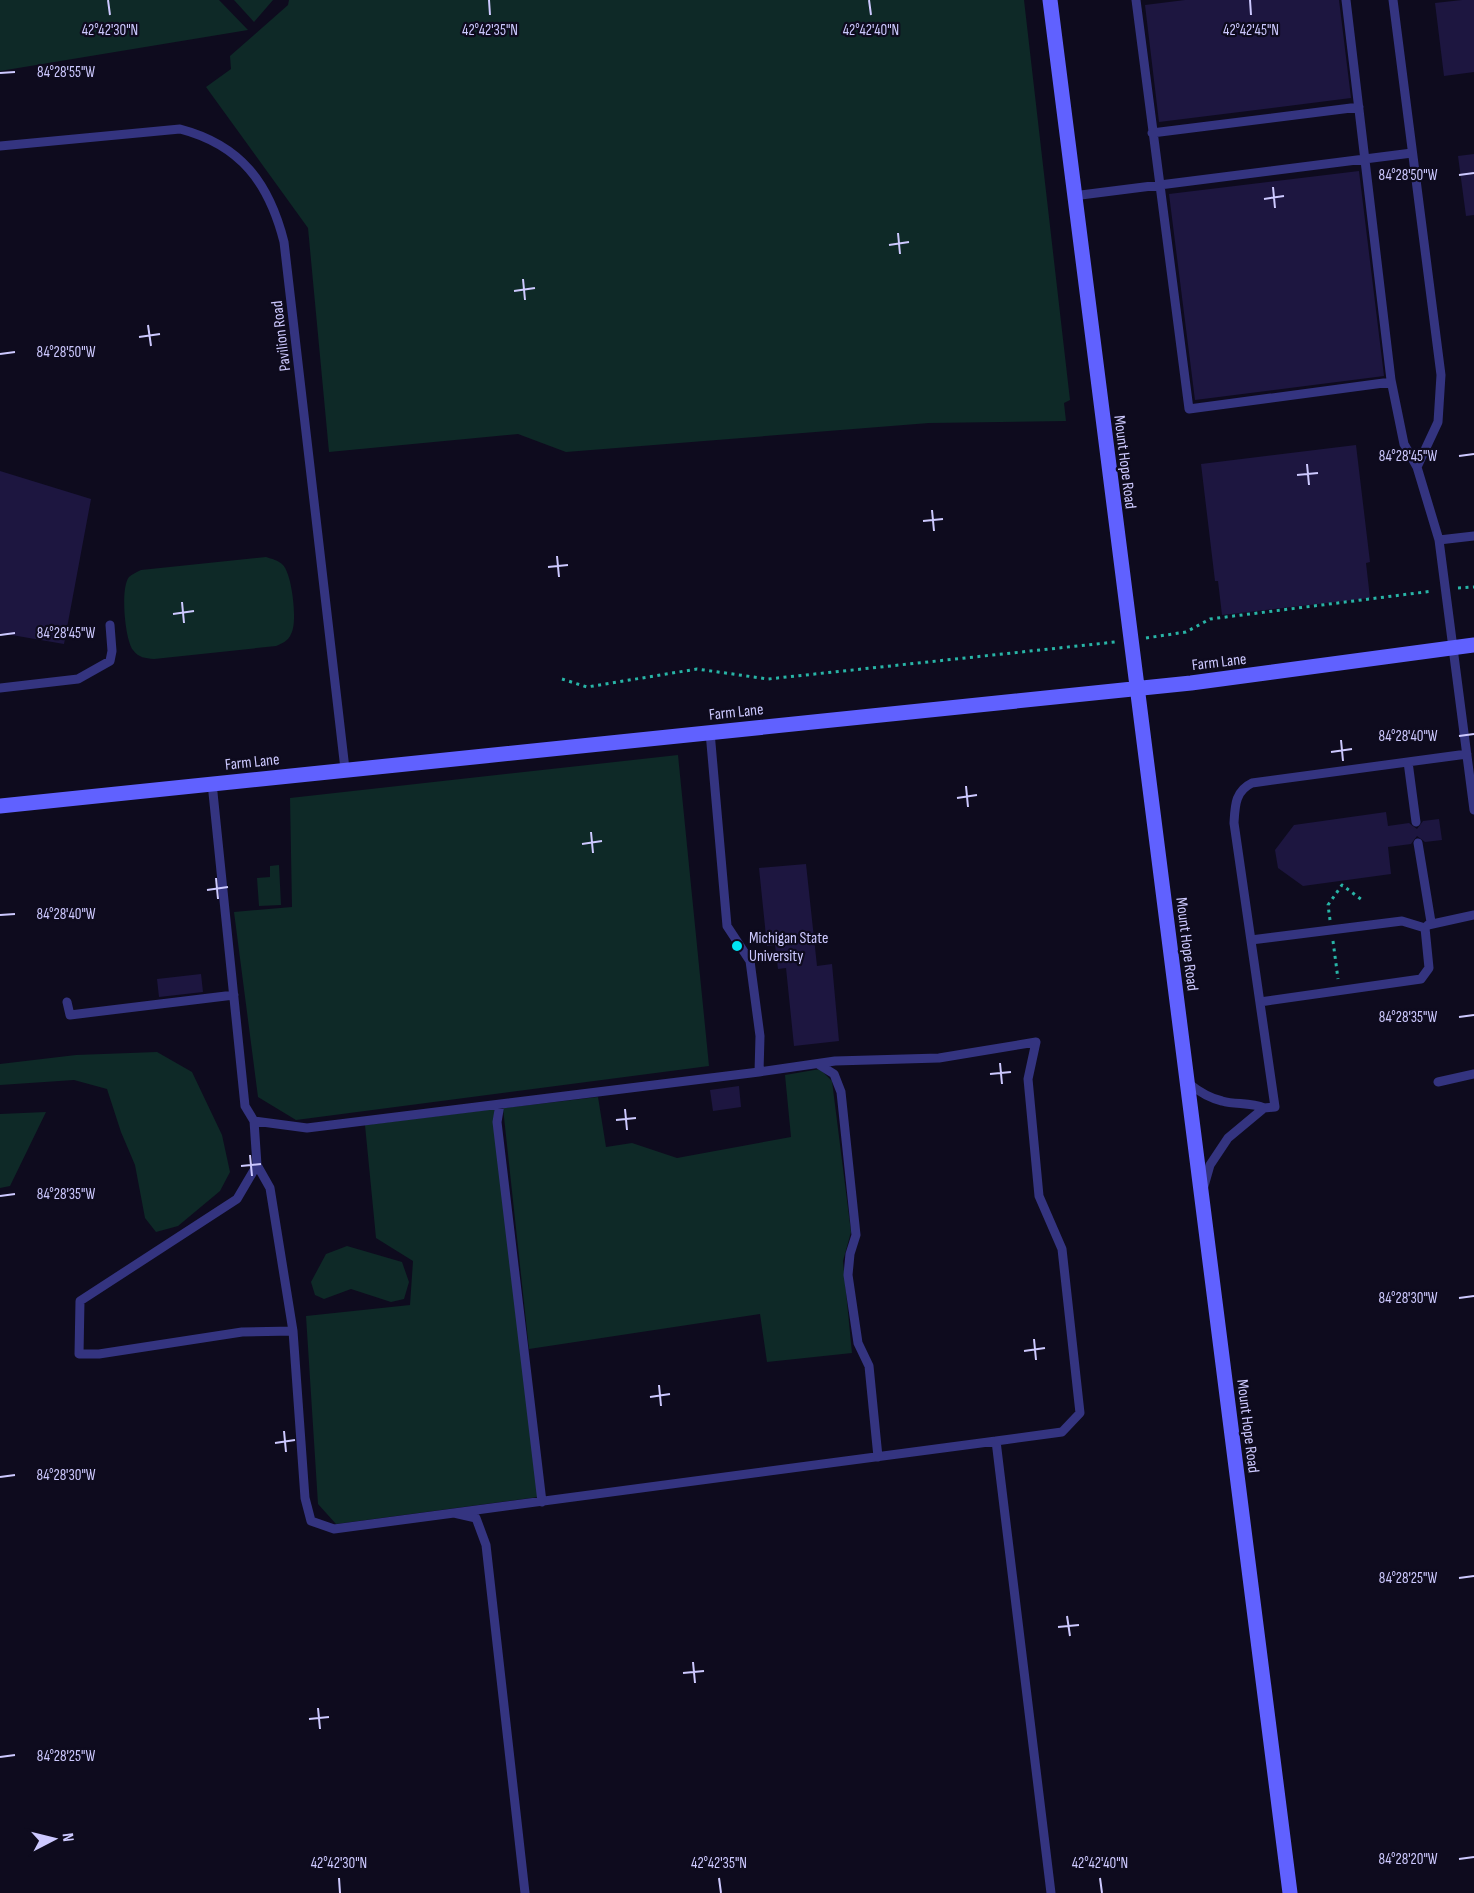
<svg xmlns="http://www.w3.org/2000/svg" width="1474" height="1893" font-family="'Sofia Sans Condensed',sans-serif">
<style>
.green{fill:#0e2927}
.building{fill:#1d1640}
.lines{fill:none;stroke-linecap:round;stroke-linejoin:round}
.path{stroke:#28b4a6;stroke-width:3;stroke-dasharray:3 4.5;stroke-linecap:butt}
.lane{stroke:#343480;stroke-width:9}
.secondary{stroke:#6061ff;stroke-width:15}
.ticks{fill:none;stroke:#cdc9ff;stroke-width:2}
.poi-dot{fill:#00e4f4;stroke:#0e0b1e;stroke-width:2}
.labels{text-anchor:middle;stroke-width:4.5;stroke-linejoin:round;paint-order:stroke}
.street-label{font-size:16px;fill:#cdc9ff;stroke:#0e0b1e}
.poi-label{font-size:16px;fill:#cdc9ff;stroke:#0e0b1e;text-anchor:start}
.ticks-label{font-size:15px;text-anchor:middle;fill:#cdc9ff;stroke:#0e0b1e;stroke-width:4.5;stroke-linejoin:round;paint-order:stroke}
</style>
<rect width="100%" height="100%" fill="#0e0b1e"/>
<path class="green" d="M 0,0 L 219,0 L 248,30 L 0,71 Z
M 234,0 L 273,0 L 254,22 Z
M 289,0 L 1024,0 L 1070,400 L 1064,403 L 1066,421 L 929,423 L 566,452 L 518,434 L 329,452 L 308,228 L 206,87 L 231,69 L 230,56 L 288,5 Z
M 266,557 C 272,559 278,560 283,565 C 292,574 298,623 291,634 C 288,641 283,643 276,646 L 154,659 C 145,658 139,658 133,650 C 125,640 120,588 129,577 C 132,574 137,572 141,570 Z
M 678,755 L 709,1066 L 296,1120 L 258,1097 L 234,912 L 292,907 L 290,798 Z
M 279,865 L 281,905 L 259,906 L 257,878 L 270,877 L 270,866 Z
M 157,1052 L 192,1072 L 222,1135 L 230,1172 L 220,1191 L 178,1226 L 156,1232 L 145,1218 L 135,1165 L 121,1132 L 107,1089 L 74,1080 L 0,1085 L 0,1064 L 76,1055 Z
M 820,1069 L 832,1081 L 851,1232 L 843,1261 L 852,1353 L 767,1362 L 760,1314 L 529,1349 L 503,1108 L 598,1097 L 606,1147 L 632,1143 L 677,1158 L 791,1137 L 785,1075 Z
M 494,1109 L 538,1497 L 336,1524 L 318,1504 L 306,1316 L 410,1305 L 413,1261 L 376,1238 L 365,1125 Z
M 46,1112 L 10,1186 L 0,1188 L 0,1114 Z
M 347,1246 L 402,1262 L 409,1282 L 404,1299 L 391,1302 L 351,1289 L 324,1299 L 315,1295 L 311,1282 L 326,1254 Z"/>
<path class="building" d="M 1185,0 L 1339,0 L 1351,98 L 1159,122 L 1145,5 Z
M 1462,0 L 1474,0 L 1474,72 L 1444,76 L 1435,3 Z
M 1474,154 L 1474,215 L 1466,216 L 1458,156 Z
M 1359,171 L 1384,376 L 1195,400 L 1169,194 Z
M 1356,445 L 1370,562 L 1366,563 L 1370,598 L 1222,615 L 1218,581 L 1215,581 L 1201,464 Z
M 0,471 L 91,499 L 64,644 L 0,633 Z
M 1386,812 L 1388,826 L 1409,823 L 1417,829 L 1423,821 L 1439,819 L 1442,840 L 1425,842 L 1417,836 L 1411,844 L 1388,847 L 1391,874 L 1303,886 L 1278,868 L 1275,850 L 1294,825 Z
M 806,864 L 817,966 L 832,964 L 839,1041 L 794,1046 L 786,968 L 778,969 L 775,945 L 767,946 L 759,868 Z
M 201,974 L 203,992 L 159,997 L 157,979 Z
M 739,1086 L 741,1107 L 713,1111 L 710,1090 Z"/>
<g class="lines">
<path class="path" d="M 1458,588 L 1474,587
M 1146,638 L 1186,632 L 1210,619 L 1433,591
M 562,679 L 587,687 L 697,669 L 768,679 L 1115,642
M 1330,920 L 1328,905 L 1342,885 L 1362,900
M 1333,941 L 1338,979"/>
<path class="lane" d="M 1136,0 L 1189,409 L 1391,382
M 1346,0 L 1391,380 L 1404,444 L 1417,467 L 1439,540 L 1474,810
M 1393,0 L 1441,375 L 1438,422 L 1417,467
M 1152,133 L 1359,107
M 0,146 L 180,129 C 241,145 269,183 284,242 L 345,769
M 1073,196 L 1412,153
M 1439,540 L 1474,536
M 0,688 L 78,679 L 110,661 L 112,651 L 110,625
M 710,732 L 727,926 L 750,961 L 760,1036 L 759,1072 L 835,1061 L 939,1058 L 1036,1042 L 1028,1079 L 1039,1196 L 1062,1249 L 1080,1413 L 1062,1432 L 996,1441
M 1408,762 L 1416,822
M 212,783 L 245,1106 L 254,1121 L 257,1165 L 237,1199 L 80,1301 L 79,1354 L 99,1354 L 242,1332 L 293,1331
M 1418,843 L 1431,922
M 1251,940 L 1402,921 L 1425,928
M 67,1002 L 70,1015 L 234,995
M 1260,1002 L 1421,979 L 1429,968 L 1425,928 L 1428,925 L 1474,915
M 818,1064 L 834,1074 L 841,1092 L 856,1235 L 850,1254 L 848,1275 L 858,1343 L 869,1366 L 878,1457
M 1438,1082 L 1474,1074
M 1188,1083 C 1198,1091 1209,1098 1222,1101 C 1236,1105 1250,1102 1264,1108 L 1228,1138 L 1210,1165 L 1204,1186
M 500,1104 L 497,1122 L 542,1502
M 1264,1108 L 1275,1107 L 1234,823 C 1235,806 1235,791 1252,783 L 1467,754
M 254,1121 L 307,1128 L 759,1072
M 257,1165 L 270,1188 L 293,1331 L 305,1498 L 311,1521 L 334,1529 L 454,1513 L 476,1518 L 486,1545 L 525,1893
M 454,1513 L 996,1441 L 1051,1893"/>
<path class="secondary" d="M 1050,0 L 1290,1893
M 0,806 L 1191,683 L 1474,645"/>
</g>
<path class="ticks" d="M 108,0 L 110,15M 489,0 L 490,15M 869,0 L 871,15M 1250,0 L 1251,15M 0,73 L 15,72M 1459,175 L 1474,173M 1273,187 L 1275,208M 1264,199 L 1284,196M 898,233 L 900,254M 889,245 L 909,242M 523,279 L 525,300M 514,291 L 535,288M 148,325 L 151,346M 139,337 L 160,334M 0,354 L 15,352M 1459,456 L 1474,454M 1307,464 L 1309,485M 1297,475 L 1318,473M 932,510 L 934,531M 923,521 L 943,519M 557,556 L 559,577M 548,567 L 568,565M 182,602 L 184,623M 173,614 L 194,611M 0,635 L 15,633M 1459,736 L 1474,734M 1341,740 L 1343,761M 1331,752 L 1352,749M 966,786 L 968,807M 957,798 L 977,795M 591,832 L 593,853M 582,844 L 602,841M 216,878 L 218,899M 207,890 L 228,887M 0,915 L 15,914M 1459,1017 L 1474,1015M 1000,1063 L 1002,1084M 990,1074 L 1011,1072M 625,1109 L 627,1130M 616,1120 L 636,1118M 250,1155 L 252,1176M 241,1166 L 261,1164M 0,1196 L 15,1194M 1459,1298 L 1474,1296M 1034,1339 L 1036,1360M 1024,1351 L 1045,1348M 659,1385 L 661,1406M 650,1397 L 670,1394M 284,1431 L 286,1452M 275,1443 L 295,1440M 0,1477 L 15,1475M 1459,1578 L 1474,1576M 1067,1616 L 1070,1636M 1058,1627 L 1079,1625M 693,1662 L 695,1683M 683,1673 L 704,1671M 318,1708 L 320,1729M 309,1719 L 329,1717M 0,1757 L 15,1755M 1459,1859 L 1474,1857M 339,1878 L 340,1893M 719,1878 L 721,1893M 1100,1878 L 1102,1893"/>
<circle class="poi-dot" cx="737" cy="946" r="6"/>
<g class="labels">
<g class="street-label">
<text transform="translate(280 336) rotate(-97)" y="6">Pavilion Road</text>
<text transform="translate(1126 462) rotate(83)" y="6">Mount Hope Road</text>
<text transform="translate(1219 661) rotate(-7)" y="6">Farm Lane</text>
<text transform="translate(736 711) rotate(-6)" y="6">Farm Lane</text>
<text transform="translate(252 761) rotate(-6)" y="6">Farm Lane</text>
<text transform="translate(1188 944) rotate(83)" y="6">Mount Hope Road</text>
<text transform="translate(1249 1426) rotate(83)" y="6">Mount Hope Road</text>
</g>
<g class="poi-label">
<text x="749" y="943">Michigan State<tspan x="749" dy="18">University</tspan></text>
</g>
</g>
<g class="ticks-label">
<text x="110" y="35">42°42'30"N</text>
<text x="490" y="35">42°42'35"N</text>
<text x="871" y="35">42°42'40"N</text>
<text x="1251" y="35">42°42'45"N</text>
<text x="66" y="77">84°28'55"W</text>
<text x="1408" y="180">84°28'50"W</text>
<text x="66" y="357">84°28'50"W</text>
<text x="1408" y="461">84°28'45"W</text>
<text x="66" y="638">84°28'45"W</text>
<text x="1408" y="741">84°28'40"W</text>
<text x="66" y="919">84°28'40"W</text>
<text x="1408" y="1022">84°28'35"W</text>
<text x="66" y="1199">84°28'35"W</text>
<text x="1408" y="1303">84°28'30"W</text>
<text x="66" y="1480">84°28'30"W</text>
<text x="1408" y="1583">84°28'25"W</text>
<text x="66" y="1761">84°28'25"W</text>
<text x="1408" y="1864">84°28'20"W</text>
<text x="339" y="1868">42°42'30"N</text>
<text x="719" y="1868">42°42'35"N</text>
<text x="1100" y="1868">42°42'40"N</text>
</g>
<g transform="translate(54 1839) rotate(83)" stroke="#0e0b1e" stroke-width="4.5" paint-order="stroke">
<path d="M0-4.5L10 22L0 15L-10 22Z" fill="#cdc9ff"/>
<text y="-9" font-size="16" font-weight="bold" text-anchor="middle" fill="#cdc9ff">N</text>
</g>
</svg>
